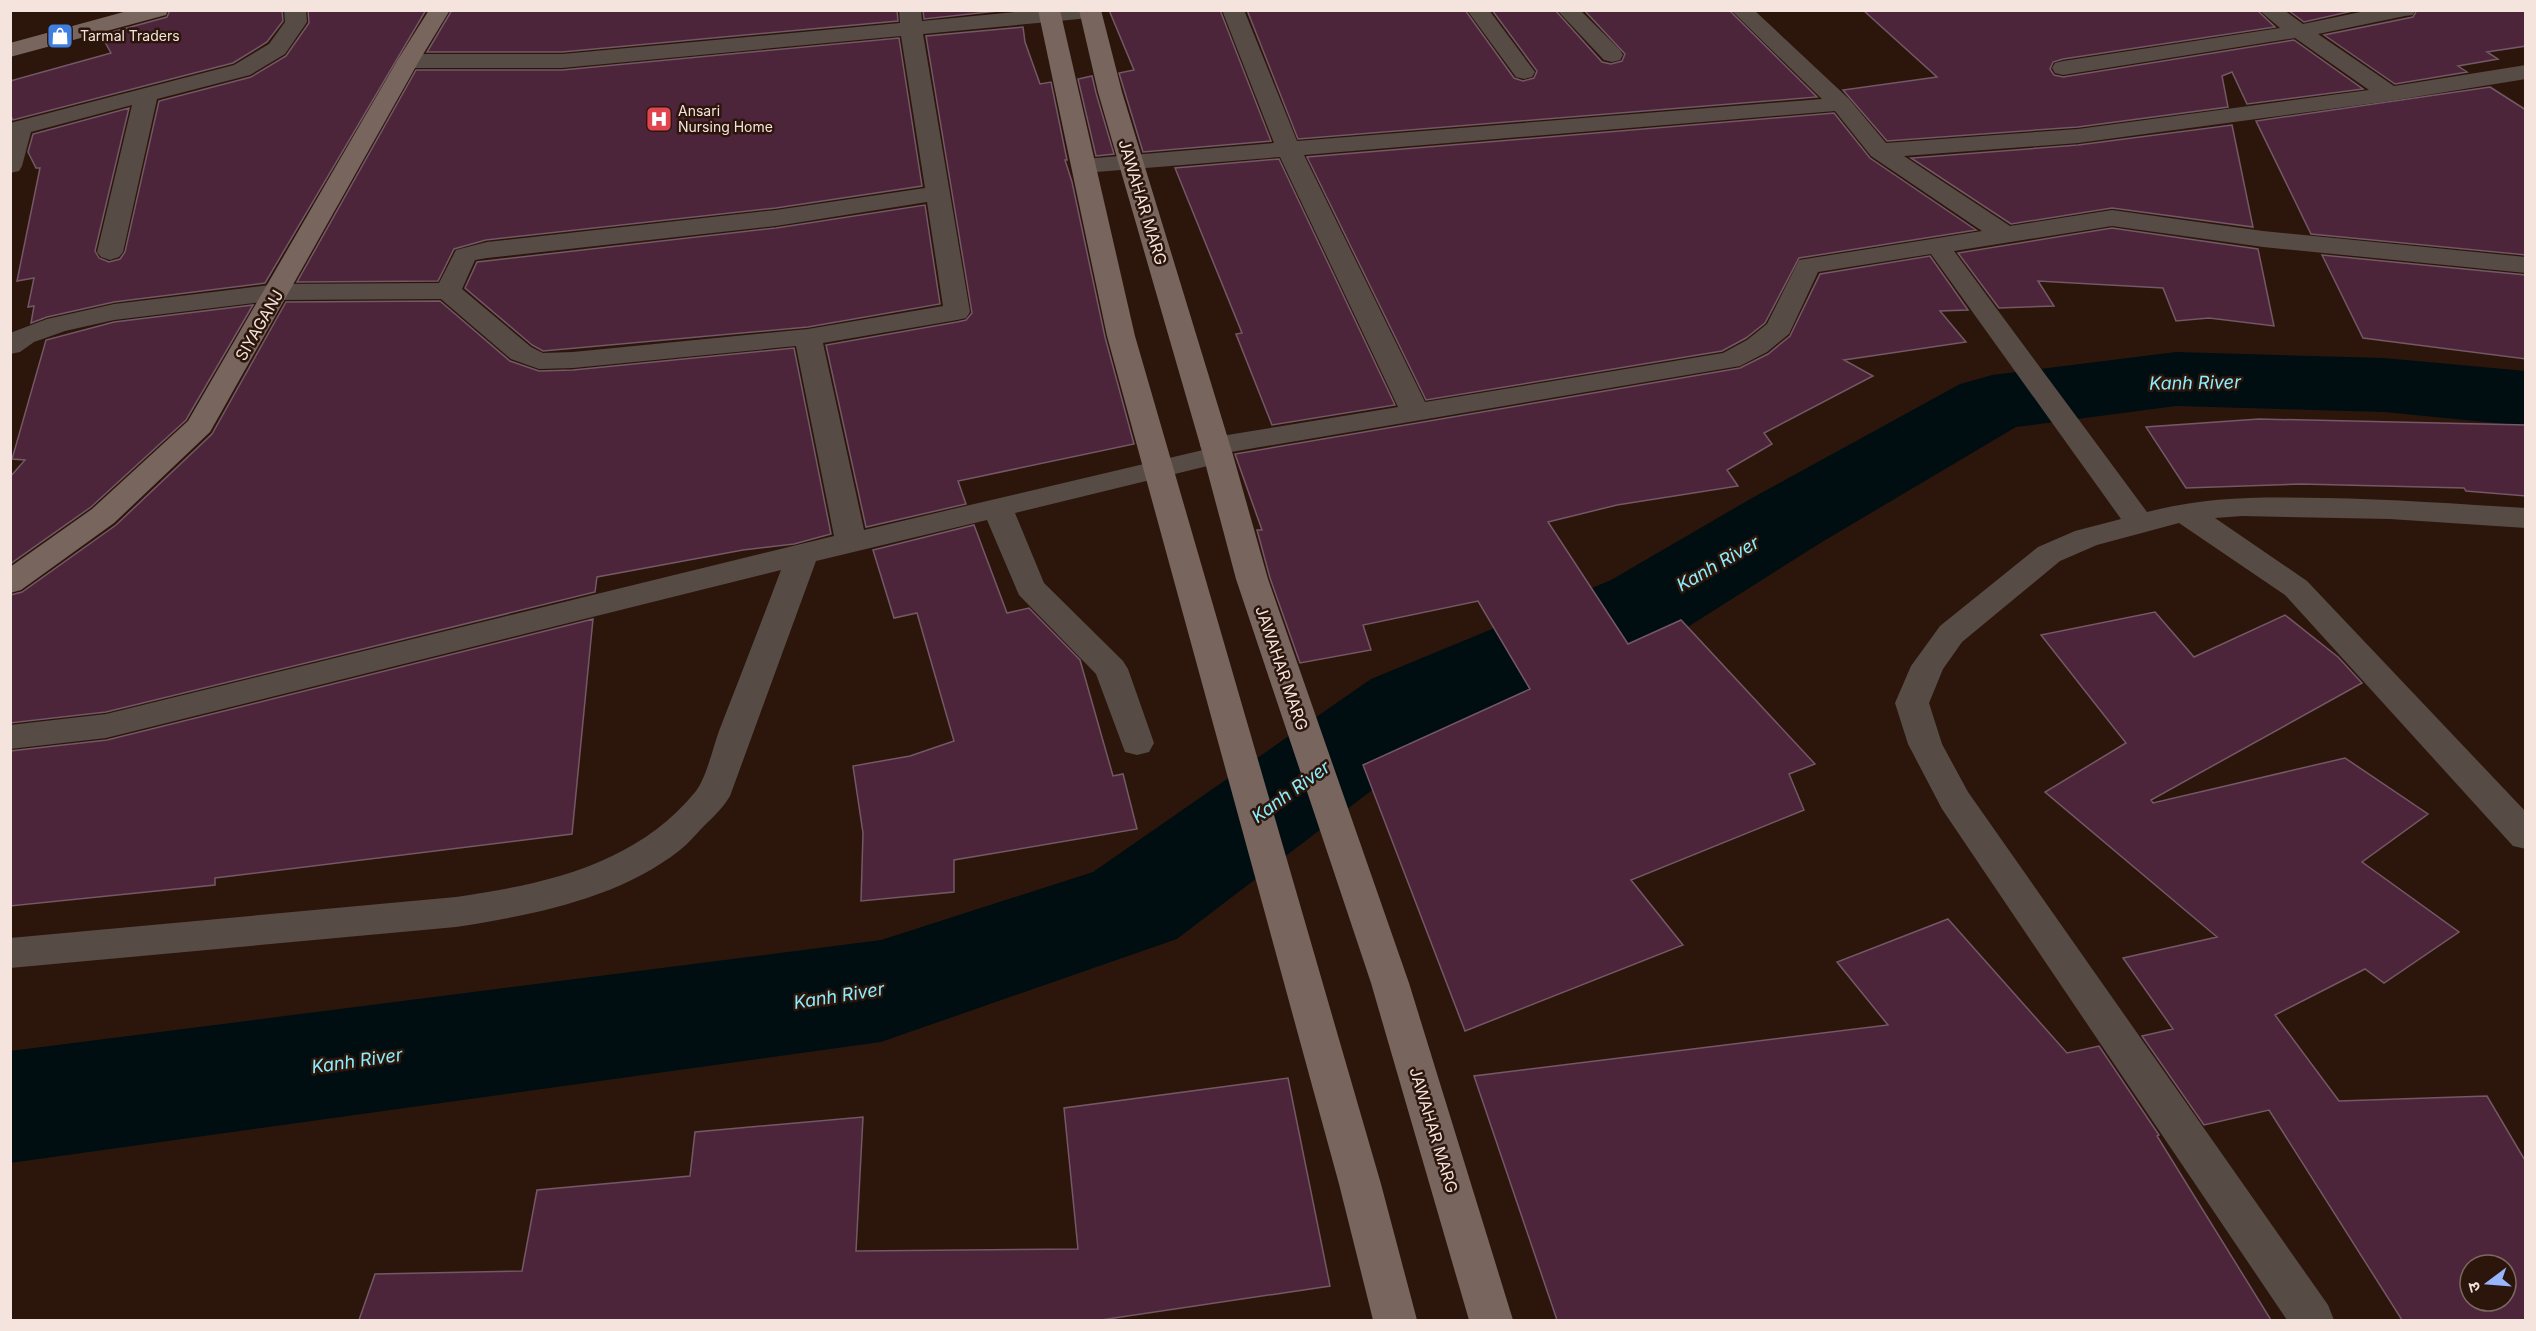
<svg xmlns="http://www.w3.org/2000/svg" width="2536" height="1331" font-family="Inter,'Noto Sans Devanagari',sans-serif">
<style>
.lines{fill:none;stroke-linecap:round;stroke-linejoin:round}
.river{fill:#000e11;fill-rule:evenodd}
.building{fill:#4d253a;stroke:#735865;stroke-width:1.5;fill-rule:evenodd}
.street{fill:#574b46;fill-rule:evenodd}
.secondary{fill:#78655d;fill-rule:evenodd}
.labels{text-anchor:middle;stroke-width:5;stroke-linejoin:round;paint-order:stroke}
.far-poi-label{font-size:14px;fill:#f4e4dd;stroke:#2c160c;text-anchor:start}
.street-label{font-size:16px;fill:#f4e4dd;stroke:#2c160c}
.water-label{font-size:18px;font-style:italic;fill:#8aeeff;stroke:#2c160c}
</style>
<rect width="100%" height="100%" fill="#2c160c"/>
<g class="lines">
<path class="river" d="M 2176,352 L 2384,358 L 2526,371 L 2526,426 L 2384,412 L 2176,406 L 2016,427 L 1822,542 L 1683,630 L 1447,733 L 1177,939 L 881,1042 L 10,1163 L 10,1051 L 881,940 L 1093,872 L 1371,679 L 1611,580 L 1752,498 L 1960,384 L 1992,375 Z"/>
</g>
<path class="building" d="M 170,10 L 282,10 L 283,21 L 267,42 L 233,63 L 13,120 L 10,115 L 10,81 L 111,53 L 101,35 L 167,17 Z
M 308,10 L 426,10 L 265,283 L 114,302 L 47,317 L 31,323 L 34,306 L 28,307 L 34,278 L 17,281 L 40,168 L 36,168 L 28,152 L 33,134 L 129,108 L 95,251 L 99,258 L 109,262 L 120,259 L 125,252 L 159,101 L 251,77 L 286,56 L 309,23 Z
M 452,10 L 897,10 L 898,21 L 562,52 L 427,52 Z
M 923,10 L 1007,10 L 924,19 Z
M 1109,10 L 1220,10 L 1271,141 L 1143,152 L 1119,73 L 1134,70 Z
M 1247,10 L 1465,10 L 1514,78 L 1523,81 L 1534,78 L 1537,71 L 1492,10 L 1555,10 L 1602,62 L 1611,64 L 1622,61 L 1625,54 L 1584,10 L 1729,10 L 1817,97 L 1298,139 Z
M 1863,10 L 2257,10 L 2275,27 L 2063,59 L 2053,62 L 2050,69 L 2054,75 L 2063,77 L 2294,40 L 2363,89 L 2247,104 L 2232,72 L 2222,76 L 2228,107 L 2078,127 L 1887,141 L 1843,90 L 1937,77 Z
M 2288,10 L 2357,10 L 2304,22 Z
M 2417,10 L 2526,10 L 2526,46 L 2487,52 L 2498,59 L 2458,66 L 2467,72 L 2395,84 L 2324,35 L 2413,17 Z
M 1023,27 L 1025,42 L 1040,84 L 1051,82 L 1067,160 L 1065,160 L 1072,182 L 1105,337 L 1134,444 L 958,481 L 966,504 L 866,527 L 826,345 L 957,322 L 966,320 L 972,313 L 926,36 Z
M 899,38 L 922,186 L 776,208 L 486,240 L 454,249 L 438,281 L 297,282 L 416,70 L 562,70 Z
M 1092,76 L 1096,93 L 1114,154 L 1096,156 L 1078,79 Z
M 2490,87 L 2526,110 L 2526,255 L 2311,234 L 2256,121 Z
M 1834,113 L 1870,158 L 1976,230 L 1799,258 L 1765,323 L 1746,338 L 1722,351 L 1426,400 L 1307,157 Z
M 2232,125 L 2253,227 L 2112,208 L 2011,224 L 1911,158 L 2078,145 Z
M 1279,159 L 1395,405 L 1272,425 L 1236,334 L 1242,333 L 1175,168 Z
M 925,205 L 940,304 L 808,327 L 543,351 L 532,345 L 465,288 L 477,262 L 776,228 Z
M 2112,228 L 2258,249 L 2274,326 L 2209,318 L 2176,321 L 2163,288 L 2038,281 L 2054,306 L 1999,308 L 1958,253 Z
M 2322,255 L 2526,275 L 2526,359 L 2363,338 Z
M 1930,256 L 1968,310 L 1940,311 L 1966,342 L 1844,360 L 1873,376 L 1764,433 L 1772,444 L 1727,470 L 1738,486 L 1617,505 L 1548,522 L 1628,644 L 1681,620 L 1815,764 L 1789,774 L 1804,810 L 1631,880 L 1683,945 L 1465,1031 L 1363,765 L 1530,689 L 1478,601 L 1363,625 L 1371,650 L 1300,663 L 1270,578 L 1257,530 L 1262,530 L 1235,454 L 1740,368 L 1768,354 L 1790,336 L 1820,274 Z
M 440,301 L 510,361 L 539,371 L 573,370 L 794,348 L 831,534 L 794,544 L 743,550 L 597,577 L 595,592 L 106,712 L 10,723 L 10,595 L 22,592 L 116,525 L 212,434 L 286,302 Z
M 253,305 L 186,420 L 91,507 L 10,564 L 10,477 L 25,460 L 12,459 L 46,340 L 114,322 Z
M 2259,419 L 2526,425 L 2526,496 L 2466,491 L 2464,488 L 2301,484 L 2186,488 L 2146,427 Z
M 974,525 L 1007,613 L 1029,608 L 1080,660 L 1113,776 L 1123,774 L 1137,829 L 954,860 L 954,892 L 861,901 L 863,833 L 853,766 L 910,756 L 954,741 L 917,613 L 894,618 L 873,550 Z
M 2155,612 L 2194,657 L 2285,615 L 2338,657 L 2362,683 L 2151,800 L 2153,803 L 2345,758 L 2428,814 L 2362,862 L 2459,932 L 2384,983 L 2365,969 L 2275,1015 L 2339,1101 L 2487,1096 L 2526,1162 L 2526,1320 L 2402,1320 L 2269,1110 L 2204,1125 L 2142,1036 L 2173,1029 L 2123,958 L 2217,937 L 2045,792 L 2126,743 L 2041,635 ZM 2470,1265 L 2506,1265 L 2506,1301 L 2470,1301 Z
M 593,619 L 572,834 L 215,878 L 215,885 L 10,906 L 10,751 L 107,740 Z
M 1948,919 L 2067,1053 L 2099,1046 L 2159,1135 L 2157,1136 L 2271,1320 L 1557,1320 L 1474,1076 L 1888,1025 L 1837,962 Z
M 1288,1078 L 1330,1286 L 1101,1320 L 359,1320 L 375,1274 L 522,1271 L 537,1190 L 690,1176 L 695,1132 L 863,1117 L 856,1251 L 1078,1249 L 1064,1108 Z"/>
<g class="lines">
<path class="street" d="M 284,10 L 306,10 L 307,22 L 285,54 L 250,75 L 157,99 L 123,252 L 119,257 L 110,260 L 101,257 L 97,252 L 132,105 L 31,132 L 22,166 L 19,171 L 10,173 L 10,123 L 234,65 L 269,44 L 285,22 Z
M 899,10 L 921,10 L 922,21 L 1036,10 L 1101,12 L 1098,17 L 1090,18 L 923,34 L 970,312 L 966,318 L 957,320 L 823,343 L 864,530 L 1203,450 L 1200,446 L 1205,440 L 1215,437 L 1398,407 L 1280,157 L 1084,173 L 1075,171 L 1072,166 L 1075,161 L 1084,159 L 1274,143 L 1222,10 L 1244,10 L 1297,141 L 1822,99 L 1731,10 L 1754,10 L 1849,99 L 1886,143 L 2078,129 L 2369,90 L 2295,38 L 2063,75 L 2055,73 L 2052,68 L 2055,63 L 2063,61 L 2280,28 L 2259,10 L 2284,10 L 2303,24 L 2370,10 L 2415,10 L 2413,15 L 2405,16 L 2318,34 L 2394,86 L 2526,65 L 2526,79 L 2390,101 L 2078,143 L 1904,156 L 2010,226 L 2112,210 L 2263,231 L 2526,257 L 2526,273 L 2263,247 L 2112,226 L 1954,251 L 2147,512 C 2209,496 2261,497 2324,498 C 2391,499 2458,504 2526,508 L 2526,528 L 2390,519 L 2242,516 L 2215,518 L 2307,581 L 2526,812 L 2526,849 L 2513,846 L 2285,595 L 2179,523 L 2097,545 L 2060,561 L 1962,642 L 1943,669 L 1929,703 L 1942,744 L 1968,792 L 2328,1305 L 2334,1320 L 2287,1320 L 1942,809 L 1908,744 L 1895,703 L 1911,666 L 1940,626 L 2038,547 L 2075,531 L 2121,519 L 1931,254 L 1818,272 L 1789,334 L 1767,352 L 1740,366 L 1231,452 L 1233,455 L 1228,461 L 1015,513 L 1044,583 L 1123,661 L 1128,669 L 1154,743 L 1149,752 L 1137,755 L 1125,752 L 1096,674 L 1019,595 L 987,520 L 816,561 L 730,796 C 723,808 713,817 703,827 C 695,835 688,844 680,850 C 618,899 532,915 456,927 L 10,968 L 10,938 L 456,897 C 545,884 636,865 696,791 C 706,778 713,748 719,731 C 740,677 761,623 781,570 L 106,738 L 10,749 L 10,725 L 106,714 L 834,536 L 796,346 L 573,368 L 539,369 L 511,359 L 441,299 L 278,300 L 114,320 L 65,331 L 34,342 L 20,352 L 10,354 L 10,333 L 47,319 L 114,304 L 278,284 L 439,283 L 456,250 L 487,242 L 776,210 L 925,188 L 901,36 L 562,68 L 408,68 L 400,66 L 397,61 L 400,56 L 408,54 L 562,54 L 900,23 ZM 1835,111 L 1871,156 L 1982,231 L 1799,260 L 1767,324 L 1747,340 L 1723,353 L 1425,402 L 1304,155 ZM 927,202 L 943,306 L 808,329 L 573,352 L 543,353 L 531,347 L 462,289 L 475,260 L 487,258 L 776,226 Z
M 1467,10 L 1489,10 L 1535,72 L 1532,77 L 1524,79 L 1516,77 Z
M 1557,10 L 1580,10 L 1620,50 L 1623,55 L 1620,60 L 1612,62 L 1604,60 Z"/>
<path class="secondary" d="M 131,10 L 168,10 L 166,15 L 10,57 L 10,43 Z
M 429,10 L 450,10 L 419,61 L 210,432 L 114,523 L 21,590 L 10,593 L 10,567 L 92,509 L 188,421 L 397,61 Z
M 1038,10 L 1060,10 L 1135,336 L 1381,1184 L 1417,1320 L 1373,1320 L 1339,1184 L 1107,336 Z
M 1079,10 L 1101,10 L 1122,92 L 1233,455 L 1268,579 L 1409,983 L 1513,1320 L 1469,1320 L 1371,983 L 1236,579 L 1203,455 L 1098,92 Z"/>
</g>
<defs>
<symbol id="shop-square" viewBox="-11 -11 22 22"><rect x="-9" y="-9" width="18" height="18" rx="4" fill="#3f7fe0" stroke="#2c160c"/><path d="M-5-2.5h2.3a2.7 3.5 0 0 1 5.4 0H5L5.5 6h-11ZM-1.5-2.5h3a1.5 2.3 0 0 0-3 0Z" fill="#fff"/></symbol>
<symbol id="hospital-square" viewBox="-11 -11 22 22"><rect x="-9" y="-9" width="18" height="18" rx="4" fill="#e0444e" stroke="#2c160c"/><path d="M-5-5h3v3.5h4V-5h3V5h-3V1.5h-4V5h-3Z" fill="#fff"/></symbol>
</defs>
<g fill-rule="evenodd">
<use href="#shop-square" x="45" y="21" width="30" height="30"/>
<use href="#hospital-square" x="644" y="104" width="30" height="30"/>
</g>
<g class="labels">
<g class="far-poi-label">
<text x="80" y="41">Tarmal Traders</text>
<text x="678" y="116">Ansari<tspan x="678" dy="16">Nursing Home</tspan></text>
</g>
<g class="street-label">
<text transform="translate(1143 202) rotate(73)" y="6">JAWAHAR MARG</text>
<text transform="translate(259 325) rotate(-60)" y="6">SIYAGANJ</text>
<text transform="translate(1282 668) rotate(71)" y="6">JAWAHAR MARG</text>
<text transform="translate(1434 1130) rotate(73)" y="6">JAWAHAR MARG</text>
</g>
<g class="water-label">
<text transform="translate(2195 383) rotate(-1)" y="6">Kanh River</text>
<text transform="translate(1718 564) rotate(-30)" y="6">Kanh River</text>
<text transform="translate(1291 792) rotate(-36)" y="6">Kanh River</text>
<text transform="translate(839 996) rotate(-9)" y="6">Kanh River</text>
<text transform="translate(357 1061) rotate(-8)" y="6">Kanh River</text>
</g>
</g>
<rect width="2536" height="1331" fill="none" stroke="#f4e4dd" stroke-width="24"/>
<g transform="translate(2488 1283) rotate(254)"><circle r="28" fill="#2c160c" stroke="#7c6860" stroke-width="1.5"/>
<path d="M0-4.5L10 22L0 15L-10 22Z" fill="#98b5fd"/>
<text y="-9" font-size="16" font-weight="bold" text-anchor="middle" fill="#f4e4dd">उ</text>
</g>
</svg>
